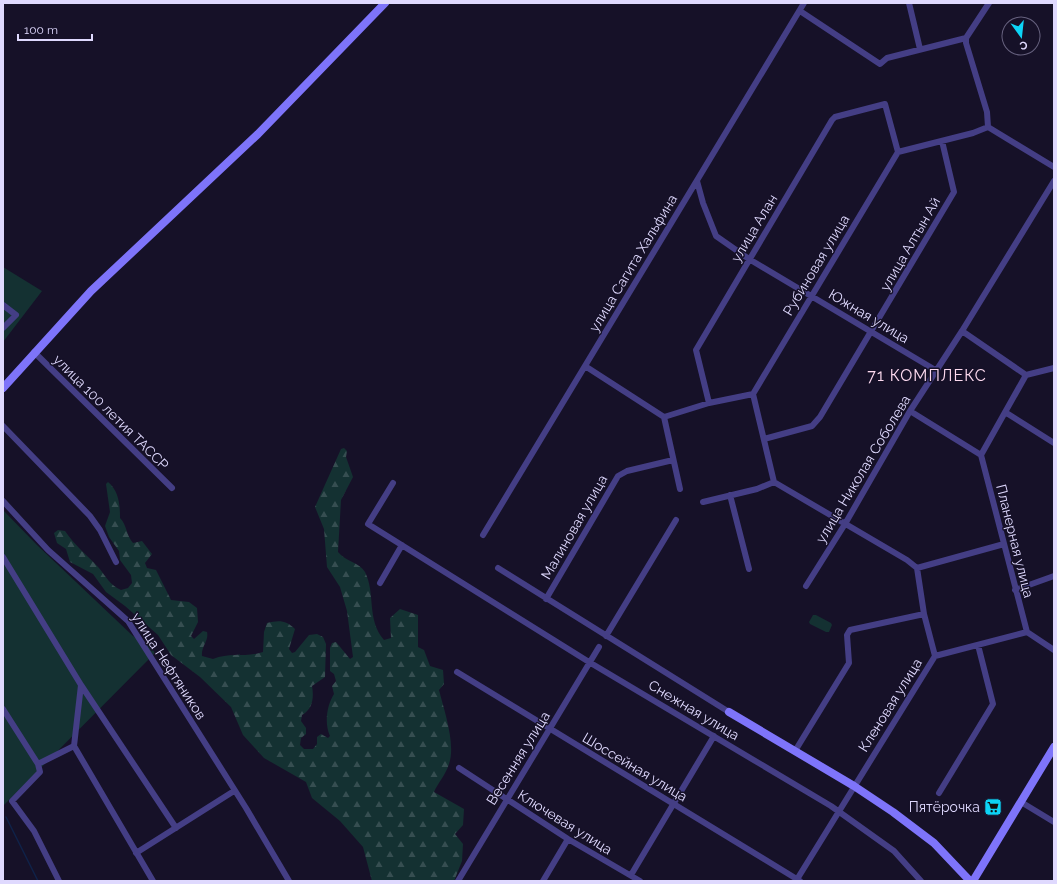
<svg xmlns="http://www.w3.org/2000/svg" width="1057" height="884" font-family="Raleway,sans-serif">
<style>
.grass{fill:#143132}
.forest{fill:url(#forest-firs)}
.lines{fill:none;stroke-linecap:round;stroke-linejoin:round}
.stream{stroke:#0f2249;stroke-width:1.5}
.street{stroke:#443e85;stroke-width:6}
.secondary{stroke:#7e74fa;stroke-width:8}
.labels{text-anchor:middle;stroke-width:3;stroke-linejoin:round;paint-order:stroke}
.street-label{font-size:14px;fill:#dfd9fe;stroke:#161128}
.poi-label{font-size:14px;fill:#dfd9fe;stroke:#161128;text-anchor:end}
.quarter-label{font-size:16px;letter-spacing:1px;fill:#fedbf0;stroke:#161128}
</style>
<defs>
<pattern id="forest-firs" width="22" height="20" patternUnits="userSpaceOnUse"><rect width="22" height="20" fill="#143132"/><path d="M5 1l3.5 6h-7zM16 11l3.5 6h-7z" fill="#364e51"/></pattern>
</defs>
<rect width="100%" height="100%" fill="#161128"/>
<path class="grass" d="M 3,267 L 42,291 L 3,342 Z
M 3,510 L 37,545 L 133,636 L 151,647 L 155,653 L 3,806 Z
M 813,615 L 816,615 L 831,623 L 832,625 L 829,632 L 826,632 L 810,624 L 809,622 Z"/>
<path class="forest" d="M 344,448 L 347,451 L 346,457 L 353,477 L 341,500 L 338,552 C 345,561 360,563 365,572 C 376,594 366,619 384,640 L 391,638 L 390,618 L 400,609 L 418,615 L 418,647 L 424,650 L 430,666 L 443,670 L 444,684 L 439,690 C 444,710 456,744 449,764 C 446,774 438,783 434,792 L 464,809 L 463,825 L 455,834 L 463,844 L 462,861 L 454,881 L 372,881 L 363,847 L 340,821 L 312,798 L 306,782 L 264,758 L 243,735 L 231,707 L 200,677 L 171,655 L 158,635 L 125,606 L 106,592 L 93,574 L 70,562 L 66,549 L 57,543 L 54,533 L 58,530 L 65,531 C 75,546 87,555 99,568 C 106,577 110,585 121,590 L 128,588 L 132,583 L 131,575 L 120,560 L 119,551 L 109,537 L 105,526 L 110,512 L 106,484 L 108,482 C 119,491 120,505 120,518 C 127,525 126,535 133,543 L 142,541 L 152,554 L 145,563 L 147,568 L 156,570 L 171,600 L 189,602 L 197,608 L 198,622 L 191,636 L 194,639 L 203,631 L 207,632 C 209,641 201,646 202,656 L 213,659 C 231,652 245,658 263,652 L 264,632 L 267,623 C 279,620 286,620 295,629 L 289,649 L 292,653 L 295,652 L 309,635 L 317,634 L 323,637 L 326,644 L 325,677 L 312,686 C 314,697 313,709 302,715 L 301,721 L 306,728 L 306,734 L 301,738 L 300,745 L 304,749 L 313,749 L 317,744 L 317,737 L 321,734 L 328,738 L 330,736 C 324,723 327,705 334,694 L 332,686 L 336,681 L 334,674 L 330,671 L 330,648 L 332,643 L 336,642 L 350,659 L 353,657 L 347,611 L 340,587 L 327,567 L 324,529 L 315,507 L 341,449 Z"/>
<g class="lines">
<path class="stream" d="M 6,817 L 38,881"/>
<path class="street" d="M 909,3 L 920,49
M 800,11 L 880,64 L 887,58 L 966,38
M 988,127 L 987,112 L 966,43 L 966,38 L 989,3
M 988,127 L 1054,167
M 697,181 L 703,203 L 716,236 L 749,259 L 937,371
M 3,305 L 16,315 L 3,328
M 962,331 L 1026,375
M 34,352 L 172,488
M 585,366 L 664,417
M 1026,375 L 1054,368
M 709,403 L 696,350 L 832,120 L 835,117 L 885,104 L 898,152
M 910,411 L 981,455
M 1005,412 L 1054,443
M 664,417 L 709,403 L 753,394
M 664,417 L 680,489
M 3,426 L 90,516 L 100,530 L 116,562
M 764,439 L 812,426 L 820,417 L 954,192 L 942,141
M 981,455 L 1027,632
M 981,455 L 1026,375
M 774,482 L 753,394 L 898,152 L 973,133 L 988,127
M 774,482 L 907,560 L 917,568
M 393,483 L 368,524 L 589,662 L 831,806 L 894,851 L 921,881
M 730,495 L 749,569
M 3,501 L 48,550 L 128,621 L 246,808 L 289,881
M 703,502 L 757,489 L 774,482
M 483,535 L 804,3
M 3,557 L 81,685 L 74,746 L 38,764
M 498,568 L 729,712
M 380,583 L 402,545
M 806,586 L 845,524 L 910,411 L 962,331 L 1054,181
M 1015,590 L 1054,576
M 546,599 L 618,476 L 627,471 L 673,460
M 1027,632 L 1054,650
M 606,636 L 676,520
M 935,656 L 924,614 L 917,568 L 1004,544
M 457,672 L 800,881
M 81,685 L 176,828
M 3,709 L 38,764 L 40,772 L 12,801 L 34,831 L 59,881
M 74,746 L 153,881
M 795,751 L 849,663 L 847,635 L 850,630 L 924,614
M 459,768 L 568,839 L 640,881
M 939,793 L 993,704 L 978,645
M 1021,802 L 1054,822
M 136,853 L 234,791
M 631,875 L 714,736
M 458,881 L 599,647
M 543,881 L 568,839
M 796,881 L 935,656 L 1027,632"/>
<path class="secondary" d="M 3,388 L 91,291 L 258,134 L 385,3
M 729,712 L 854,786 L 893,812 L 934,843 L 970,881
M 973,881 L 1054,747"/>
</g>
<defs>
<symbol id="supermarket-square" viewBox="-11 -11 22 22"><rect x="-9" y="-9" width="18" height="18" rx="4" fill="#0dd4f6" stroke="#161128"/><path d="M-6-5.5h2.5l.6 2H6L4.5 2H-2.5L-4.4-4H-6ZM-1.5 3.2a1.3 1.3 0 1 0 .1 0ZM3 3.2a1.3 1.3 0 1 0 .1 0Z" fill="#111"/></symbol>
</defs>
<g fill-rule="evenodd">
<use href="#supermarket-square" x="983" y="797" width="20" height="20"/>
</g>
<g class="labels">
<g class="street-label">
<text transform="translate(754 228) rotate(-59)" y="5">улица Алан</text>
<text transform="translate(910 244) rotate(-60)" y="5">улица Алтын Ай</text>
<text transform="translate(633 263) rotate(-59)" y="5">улица Сагита Хальфина</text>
<text transform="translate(816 265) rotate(-59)" y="5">Рубиновая улица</text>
<text transform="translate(869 316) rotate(31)" y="5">Южная улица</text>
<text transform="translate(111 412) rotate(45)" y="5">улица 100 летия ТАССР</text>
<text transform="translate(863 469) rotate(-59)" y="5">улица Николая Соболева</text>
<text transform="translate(574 527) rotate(-60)" y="5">Малиновая улица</text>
<text transform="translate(1015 541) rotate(76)" y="5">Планерная улица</text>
<text transform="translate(169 666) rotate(57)" y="5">улица Нефтяников</text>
<text transform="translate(890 705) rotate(-58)" y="5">Кленовая улица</text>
<text transform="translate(694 710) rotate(31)" y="5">Снежная улица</text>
<text transform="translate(518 758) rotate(-58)" y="5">Весенняя улица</text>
<text transform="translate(635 767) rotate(31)" y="5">Шоссейная улица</text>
<text transform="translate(565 822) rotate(32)" y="5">Ключевая улица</text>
</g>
<g class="poi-label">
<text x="980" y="812">Пятёрочка</text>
</g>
<g class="quarter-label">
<text x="927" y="381">71 КОМПЛЕКС</text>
</g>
</g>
<rect width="1057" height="884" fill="none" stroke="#dfd9fe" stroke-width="8"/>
<g transform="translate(1021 36) rotate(165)"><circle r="19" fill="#161128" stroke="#66617e"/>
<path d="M0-3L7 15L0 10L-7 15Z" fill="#0dd4f6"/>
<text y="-6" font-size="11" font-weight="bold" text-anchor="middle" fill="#dfd9fe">С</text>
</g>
<path d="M18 34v6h74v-6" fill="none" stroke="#dfd9fe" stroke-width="2"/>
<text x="24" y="34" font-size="12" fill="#dfd9fe" stroke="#161128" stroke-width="3" paint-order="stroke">100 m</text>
</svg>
